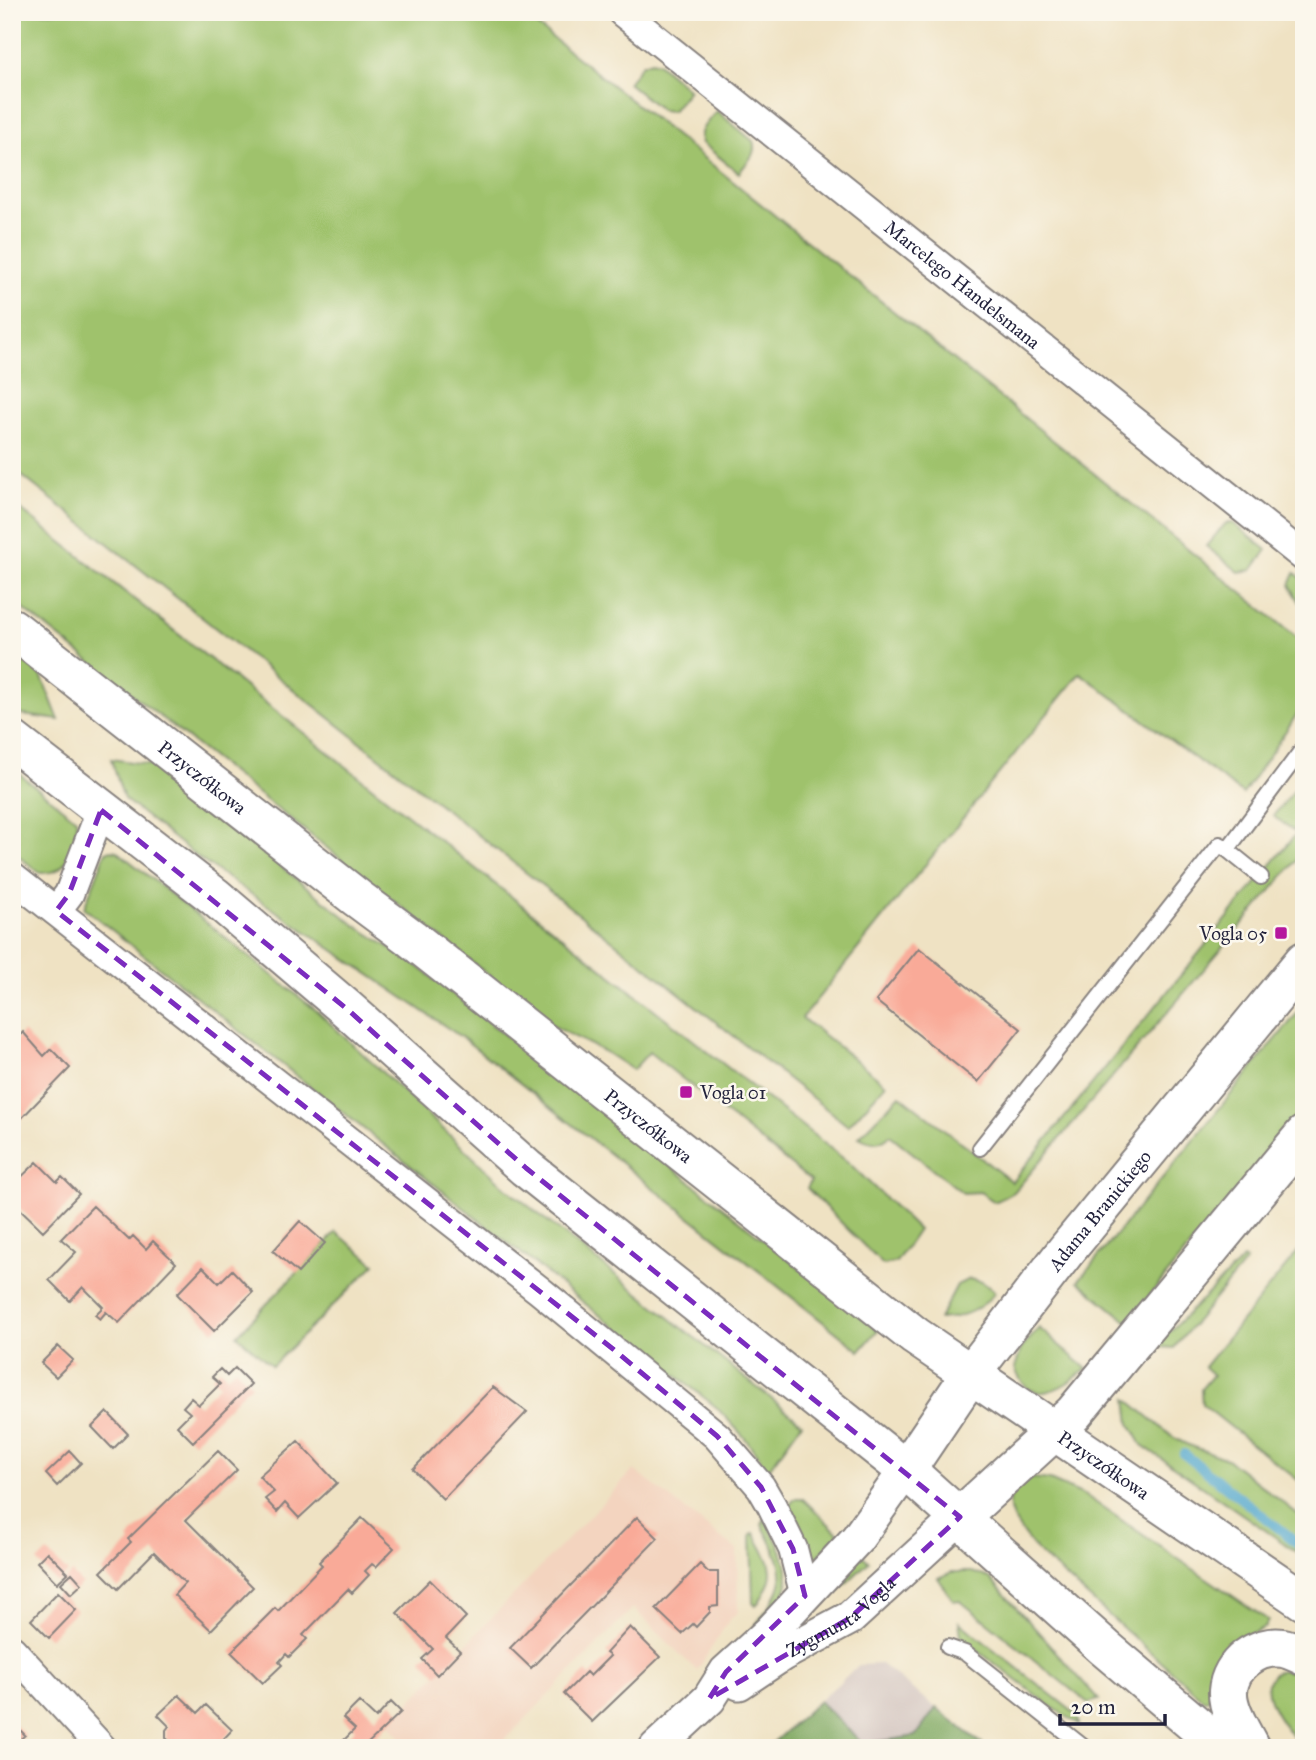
<svg xmlns="http://www.w3.org/2000/svg" width="1316" height="1760" font-family="'IM FELL Great Primer',serif">
<style>
.built{fill:#f3d4bf}
.industrial{fill:#cfc0bb}
.green{fill:#9fc26c;stroke:#607254;stroke-width:2}
.forest{fill:#7fa860;stroke:#50654e;stroke-width:2}
.lines{fill:none;stroke-linecap:round;stroke-linejoin:round}
.stream{stroke:#4fa6cc;stroke-width:10}
.building{fill:#f9aa98}
.service-casing{stroke:#88827f;stroke-width:18}
.minor-casing{stroke:#88827f;stroke-width:32}
.tertiary-casing{stroke:#88827f;stroke-width:37}
.secondary-casing{stroke:#88827f;stroke-width:42}
.service{stroke:#fff;stroke-width:14}
.minor{stroke:#fff;stroke-width:28}
.tertiary{stroke:#fff;stroke-width:33}
.secondary{stroke:#fff;stroke-width:38}
.marked{fill:none;stroke:#7b2cbf;stroke-width:5;stroke-dasharray:14 9;stroke-linejoin:round}
.poi-dot{fill:#b5179e;stroke:#fbf7ec;stroke-width:2.5}
.labels{text-anchor:middle;stroke-width:5;stroke-linejoin:round;paint-order:stroke}
.street-label{font-size:19px;fill:#22223b;stroke:#fbf7ec}
.poi-label{font-size:19px;fill:#22223b;stroke:#fbf7ec;text-anchor:end}
</style>
<rect width="100%" height="100%" fill="#fbf7ec"/>
<filter id="ink" filterUnits="userSpaceOnUse"><feTurbulence type="fractalNoise" baseFrequency=".0143" numOctaves="2"/><feDisplacementMap in="SourceGraphic" scale="14" xChannelSelector="R" yChannelSelector="G"/><feConvolveMatrix kernelMatrix="1 2 1 2 8 2 1 2 1" color-interpolation-filters="sRGB"/></filter>
<filter id="wash" filterUnits="userSpaceOnUse"><feTurbulence type="fractalNoise" baseFrequency=".00686" numOctaves="4" result="noise"/><feDisplacementMap in="SourceGraphic" scale="28" xChannelSelector="R" yChannelSelector="G"/><feGaussianBlur stdDeviation="1.57" result="paint"/><feColorMatrix in="noise" values="0 0 0 0 0 0 0 0 0 0 0 0 0 0 0 0 0 1.4 0 .05"/><feComposite in="paint" operator="in"/></filter>
<g filter="url(#wash)">
<rect width="100%" height="100%" fill="#efe2c3"/>
<path class="built" d="M 634,1470 L 737,1550 L 738,1612 L 729,1620 L 697,1671 L 633,1608 L 497,1748 L 410,1748 L 389,1724 Z"/>
<path class="industrial" d="M 881,1664 L 936,1708 L 917,1736 L 862,1744 L 819,1701 L 859,1665 Z"/>
<path class="green" d="M 12,12 L 520,12 L 705,159 L 1300,640 L 1304,646 L 1304,704 L 1243,794 L 1080,673 L 802,1018 L 886,1084 L 848,1126 L 12,468 Z
M 651,61 L 658,63 L 689,90 L 672,111 L 661,110 L 628,83 L 642,64 Z
M 717,111 L 753,141 C 758,154 746,163 739,173 L 702,143 C 696,130 709,121 717,111 Z
M 12,503 L 849,1163 L 918,1230 L 896,1262 L 883,1265 L 807,1188 L 811,1181 L 649,1052 L 633,1070 L 607,1053 L 553,1026 L 12,600 Z
M 1226,523 L 1233,523 L 1267,550 L 1252,570 L 1239,572 L 1206,546 Z
M 1295,573 L 1304,580 L 1304,610 L 1290,585 Z
M 12,653 L 41,675 L 59,720 L 16,714 L 12,711 Z
M 111,759 L 152,765 L 355,925 L 415,964 L 878,1330 L 860,1351 L 464,1039 L 201,860 L 124,799 Z
M 12,768 L 76,819 C 79,833 71,863 57,870 C 52,873 46,873 40,873 L 12,851 Z
M 1304,778 L 1304,852 L 1015,1191 L 995,1202 L 980,1192 L 963,1193 L 890,1135 C 880,1144 871,1144 859,1137 L 900,1095 L 1012,1182 L 1297,833 L 1273,816 Z
M 111,850 L 117,851 L 318,1012 L 506,1188 L 802,1423 L 768,1470 L 744,1437 L 716,1407 L 84,908 L 106,852 Z
M 1304,1005 L 1304,1108 L 1128,1322 L 1078,1281 Z
M 336,1232 L 375,1264 L 272,1366 L 237,1335 Z
M 1304,1244 L 1303,1260 L 1304,1485 L 1202,1404 L 1201,1389 L 1213,1375 L 1204,1367 Z
M 1243,1259 L 1246,1261 L 1174,1348 L 1161,1347 L 1157,1344 Z
M 969,1279 L 982,1282 L 995,1292 C 981,1311 962,1318 939,1319 L 957,1285 Z
M 1039,1328 L 1087,1369 C 1064,1386 1030,1412 1015,1368 L 1021,1349 Z
M 1127,1399 L 1174,1438 L 1186,1444 L 1227,1459 L 1304,1519 L 1304,1557 L 1142,1445 L 1130,1424 Z
M 1033,1478 L 1050,1480 L 1086,1496 L 1268,1620 L 1265,1627 L 1245,1637 L 1209,1699 L 1204,1700 L 1039,1553 C 1025,1536 994,1507 1019,1486 C 1024,1482 1027,1479 1033,1478 Z
M 796,1498 L 802,1498 L 839,1534 L 812,1563 L 807,1544 L 788,1506 Z
M 765,1518 C 777,1542 798,1572 782,1598 C 775,1610 761,1621 751,1631 C 787,1584 791,1578 762,1525 Z
M 754,1533 C 772,1566 780,1572 756,1606 L 753,1603 L 751,1534 Z
M 861,1554 L 869,1562 L 786,1639 Z
M 952,1572 L 972,1572 L 990,1578 L 1099,1700 L 1088,1703 L 959,1600 L 954,1601 L 938,1578 Z
M 959,1622 L 1077,1715 L 1079,1724 L 1053,1708 L 973,1647 L 962,1641 Z
M 1281,1670 L 1304,1675 L 1304,1748 C 1288,1733 1246,1683 1281,1670 Z"/>
<path class="forest" d="M 819,1701 L 863,1744 L 916,1736 L 936,1708 L 987,1748 L 767,1748 Z"/>
<g class="lines">
<path class="stream" d="M 1184,1454 L 1304,1548"/>
</g>
<g id="blocks">
<path class="building" d="M 919,948 L 1021,1029 L 978,1082 L 876,1001 Z
M 23,1032 L 44,1056 L 51,1049 L 70,1068 L 15,1125 L 12,1122 L 12,1044 Z
M 37,1162 L 57,1182 L 62,1177 L 79,1194 L 43,1231 L 12,1201 L 12,1186 Z
M 93,1206 L 129,1240 L 133,1236 L 146,1249 L 153,1241 L 176,1263 L 119,1323 L 106,1312 L 100,1319 L 95,1315 L 103,1307 L 83,1287 L 70,1301 L 49,1280 L 76,1252 L 61,1239 Z
M 300,1221 L 325,1243 L 298,1273 L 273,1251 Z
M 203,1267 L 219,1283 L 232,1270 L 253,1292 L 214,1331 L 177,1294 Z
M 58,1346 L 73,1360 L 56,1377 L 41,1363 Z
M 235,1368 L 251,1384 L 193,1442 L 177,1426 L 190,1413 L 183,1407 L 191,1398 L 199,1405 L 220,1384 L 212,1377 L 220,1369 L 227,1376 Z
M 493,1387 L 527,1412 L 443,1499 L 413,1469 Z
M 107,1412 L 128,1434 L 113,1449 L 92,1427 Z
M 298,1441 L 337,1483 L 299,1518 L 285,1503 L 277,1512 L 265,1499 L 274,1492 L 259,1476 Z
M 70,1451 L 81,1463 L 57,1486 L 46,1474 Z
M 218,1451 L 237,1470 L 186,1520 L 253,1587 L 211,1630 L 174,1595 L 185,1583 L 154,1552 L 118,1589 L 101,1572 L 131,1542 L 128,1539 Z
M 637,1517 L 658,1538 L 531,1668 L 510,1648 Z
M 362,1518 L 394,1548 L 376,1567 L 372,1564 L 365,1571 L 369,1575 L 352,1593 L 348,1589 L 303,1635 L 307,1639 L 289,1657 L 286,1654 L 279,1662 L 282,1665 L 263,1683 L 231,1652 L 275,1608 L 278,1611 L 322,1565 L 319,1562 Z
M 47,1552 L 68,1573 L 57,1583 L 37,1562 Z
M 700,1564 L 708,1572 L 718,1572 L 718,1606 L 710,1607 L 710,1612 L 696,1627 L 693,1624 L 682,1634 L 656,1609 Z
M 72,1573 L 82,1584 L 71,1594 L 61,1583 Z
M 430,1580 L 466,1617 L 446,1638 L 460,1651 L 437,1675 L 422,1659 L 433,1649 L 397,1613 Z
M 58,1592 L 76,1610 L 49,1638 L 31,1620 Z
M 630,1627 L 660,1657 L 592,1722 L 564,1694 L 586,1672 L 590,1676 L 610,1656 L 606,1653 Z
M 179,1695 L 198,1713 L 206,1705 L 232,1730 L 215,1748 L 170,1748 L 167,1744 L 169,1741 L 166,1738 L 166,1730 L 169,1726 L 158,1715 Z
M 359,1702 L 376,1718 L 391,1702 L 401,1712 L 363,1748 L 336,1748 L 355,1729 L 343,1718 Z
M 15,1725 L 25,1735 L 12,1747 L 12,1728 Z"/>
</g>
</g>
<g filter="url(#ink)">
<use href="#blocks" fill-opacity="0" stroke="#88827f" stroke-width="2"/>
<g class="lines">
<defs>
<path id="service" d="M 1227,850 L 1304,747
M 980,1148 L 1220,844 L 1261,877
M 948,1647 L 965,1653 L 1085,1748"/>
<g id="minor">
<path id="s1" d="M 622,12 L 1304,557"/>
<path d="M 12,877 L 539,1290 L 717,1436 L 761,1487 L 772,1506 L 793,1549 L 805,1596"/>
<path d="M 56,911 L 69,894 L 101,810"/>
<path d="M 12,1650 L 102,1748"/>
</g>
<g id="tertiary">
<path id="s2" d="M 739,1683 L 781,1655 L 850,1618 L 960,1517"/>
<path d="M 656,1748 L 709,1699 L 726,1672 L 770,1632 L 857,1539 L 906,1470"/>
</g>
<g id="secondary">
<path id="s3" d="M 12,628 L 357,898 L 411,938 L 915,1336 L 1304,1601"/>
<path d="M 12,740 L 214,896 L 347,1009 L 526,1168 L 906,1470 L 1105,1648 L 1223,1748"/>
<path id="s4" d="M 906,1470 L 970,1375 L 1065,1252 L 1304,961"/>
<path d="M 960,1517 L 1074,1413 L 1304,1135"/>
<path d="M 1250,1748 C 1242,1732 1227,1710 1228,1691 C 1230,1664 1257,1644 1283,1648 C 1290,1649 1297,1653 1304,1656"/>
</g>
</defs>
<use href="#service" class="service-casing"/>
<use href="#minor" class="minor-casing"/>
<use href="#tertiary" class="tertiary-casing"/>
<use href="#secondary" class="secondary-casing"/>
<use href="#service" class="service"/>
<use href="#minor" class="minor"/>
<use href="#tertiary" class="tertiary"/>
<use href="#secondary" class="secondary"/>
</g>
</g>
<path class="marked" d="M 101,810 L 347,1009 L 526,1168 L 960,1517 L 850,1618 L 709,1699 L 726,1672 L 805,1596 L 793,1549 L 761,1487 L 717,1436 L 613,1349 L 56,911 L 69,894 Z"/>
<g class="poi-dot">
<rect x="1274" y="926" width="14" height="14" rx="3.5"/>
<rect x="679" y="1085" width="14" height="14" rx="3.5"/>
</g>
<g class="labels">
<g class="street-label">
<text dy="7" stroke="none"><textPath href="#s1" startOffset="436">Marcelego Handelsmana</textPath></text>
<text dy="7" stroke="none"><textPath href="#s3" startOffset="242">Przyczółkowa</textPath></text>
<text dy="7" stroke="none"><textPath href="#s3" startOffset="808">Przyczółkowa</textPath></text>
<text dy="7" stroke="none"><textPath href="#s4" startOffset="324">Adama Branickiego</textPath></text>
<text dy="7" stroke="none"><textPath href="#s3" startOffset="1376">Przyczółkowa</textPath></text>
<text dy="7" stroke="none"><textPath href="#s2" startOffset="122">Zygmunta Vogla</textPath></text>
</g>
<g class="poi-label">
<text x="1267" y="940">Vogla 05</text>
<text x="700" y="1099" text-anchor="start">Vogla 01</text>
</g>
</g>
<rect width="1316" height="1760" fill="none" stroke="#fbf7ec" stroke-width="42"/>
<path d="M1060 1714v10h105v-10" fill="none" stroke="#22223b" stroke-width="3.5"/>
<text x="1071" y="1714" font-size="21" fill="#22223b" stroke="#fbf7ec" stroke-width="5" paint-order="stroke">20 m</text>
</svg>
